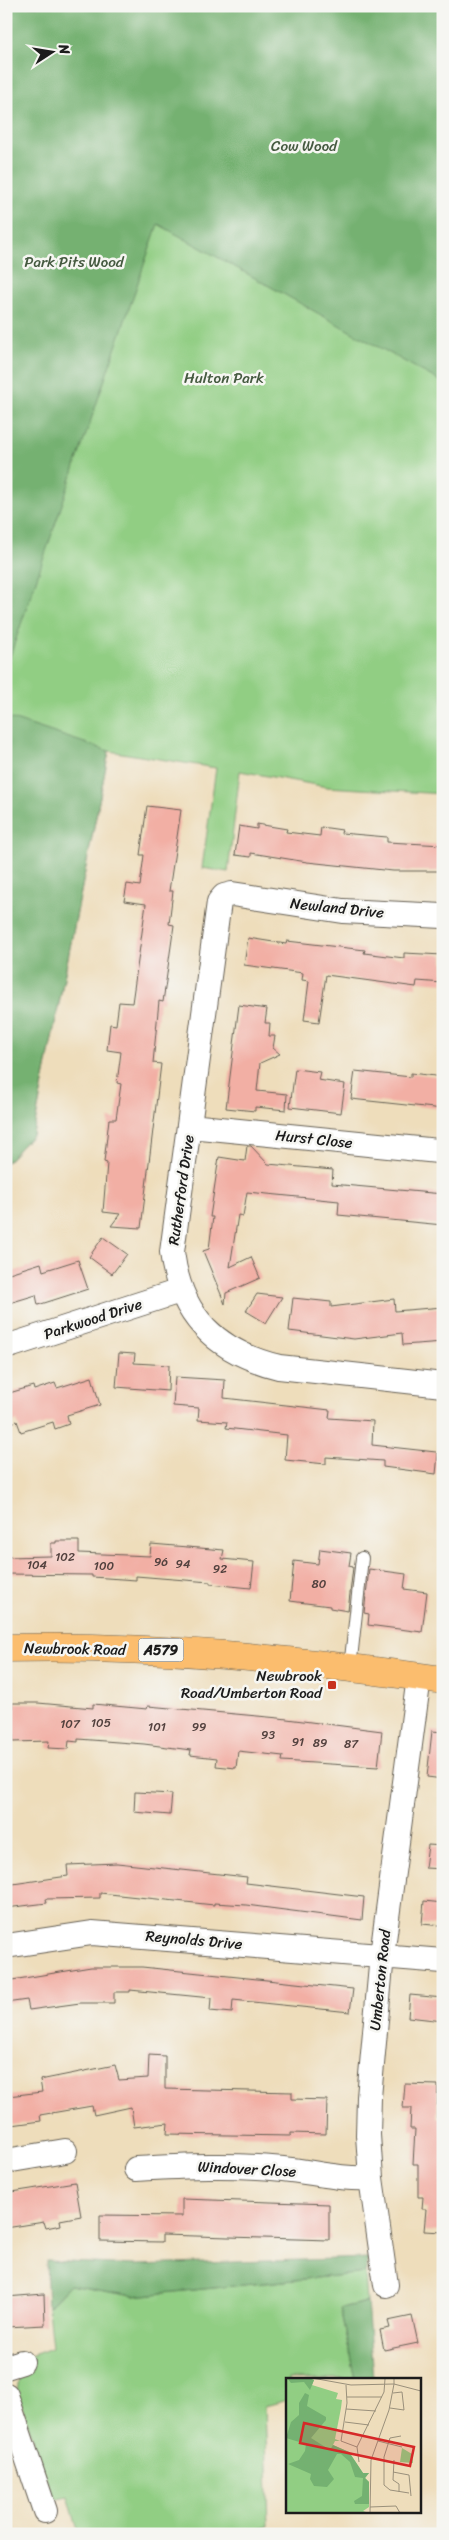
<svg xmlns="http://www.w3.org/2000/svg" width="449" height="2540" font-family="Sriracha,sans-serif">
<style>
.green{fill:#91ce83;stroke:#567550}
.forest{fill:#74b171;stroke:#486646}
.building{fill:#f2afa4}
.lines{fill:none;stroke-linecap:round;stroke-linejoin:round}
.service-casing{stroke:#666054;stroke-width:14}
.minor-casing{stroke:#666054;stroke-width:26}
.trunk-casing{stroke:#666054;stroke-width:29}
.service{stroke:#fff;stroke-width:12}
.minor{stroke:#fff;stroke-width:24}
.trunk{stroke:#fbbd6e;stroke-width:28}
.poi-dot{fill:#c8321e;stroke:#f6f6f2;stroke-width:2}
.labels{text-anchor:middle;stroke-width:5;stroke-linejoin:round;paint-order:stroke}
.number-label{font-size:12px;fill:#52413e}
.shield{fill:#f6f6f2;stroke:#5d5d5c;stroke-width:1}
.shield-label{font-size:14px;font-weight:bold;fill:#1c1c1c}
.park-label{font-size:15px;fill:#455a40;stroke:#f6f6f2}
.street-label{font-size:15px;fill:#1c1c1c;stroke:#f6f6f2}
.poi-label{font-size:15px;fill:#1c1c1c;stroke:#f6f6f2;text-anchor:end}
.inset-road{fill:none;stroke:#9a907b;stroke-width:1}
.view{fill:#d62828;fill-opacity:0.15;stroke:#d62828;stroke-width:2.5}
.inset-edge{fill:none;stroke:#1c1c1c;stroke-width:2.5}
</style>
<rect width="100%" height="100%" fill="#f6f6f2"/>
<filter id="ink" filterUnits="userSpaceOnUse"><feTurbulence type="fractalNoise" baseFrequency=".02" numOctaves="2"/><feDisplacementMap in="SourceGraphic" scale="10" xChannelSelector="R" yChannelSelector="G"/><feConvolveMatrix kernelMatrix="1 2 1 2 8 2 1 2 1" color-interpolation-filters="sRGB"/></filter>
<filter id="wash" filterUnits="userSpaceOnUse"><feTurbulence type="fractalNoise" baseFrequency=".0096" numOctaves="4" result="noise"/><feDisplacementMap in="SourceGraphic" scale="20" xChannelSelector="R" yChannelSelector="G"/><feGaussianBlur stdDeviation="1.12" result="paint"/><feColorMatrix in="noise" values="0 0 0 0 0 0 0 0 0 0 0 0 0 0 0 0 0 1.4 0 .05"/><feComposite in="paint" operator="in"/></filter>
<g filter="url(#wash)">
<rect width="100%" height="100%" fill="#edb"/>
<path class="green" d="M 6,6 L 443,6 L 443,794 L 327,787 L 240,771 L 228,872 L 202,868 L 216,768 L 109,751 L 33,1134 L 6,1163 Z
M 365,2273 L 367,2302 L 340,2308 L 355,2379 L 288,2379 L 288,2400 L 265,2406 L 269,2526 L 243,2534 L 79,2534 L 68,2496 L 53,2499 L 17,2391 L 19,2379 L 32,2369 L 30,2356 L 52,2348 L 48,2308 L 70,2285 L 133,2296 Z"/>
<path class="forest" d="M 6,6 L 443,6 L 443,383 L 158,224 L 6,668 Z
M 6,717 L 109,751 L 33,1134 L 6,1163 Z
M 369,2258 L 365,2273 L 133,2296 L 70,2285 L 48,2308 L 46,2261 L 135,2265 Z
M 367,2302 L 373,2378 L 355,2379 L 340,2308 Z"/>
<g id="blocks">
<path class="building" d="M 147,806 L 181,810 L 169,891 L 173,891 L 169,924 L 174,925 L 163,1002 L 159,1001 L 153,1063 L 161,1064 L 141,1228 L 111,1226 L 120,1214 L 103,1212 L 107,1163 L 104,1162 L 109,1119 L 116,1119 L 121,1084 L 117,1083 L 121,1052 L 107,1050 L 110,1024 L 116,1025 L 119,1002 L 132,1003 L 146,904 L 124,901 L 127,884 L 140,886 L 144,855 L 140,855 Z
M 257,824 L 287,829 L 286,832 L 320,836 L 321,827 L 342,830 L 341,833 L 387,837 L 387,842 L 443,845 L 443,871 L 393,871 L 307,862 L 251,853 L 251,857 L 235,855 L 239,826 L 257,829 Z
M 248,938 L 286,944 L 287,941 L 365,950 L 364,953 L 404,958 L 404,953 L 443,955 L 443,983 L 417,981 L 416,987 L 326,975 L 319,1022 L 304,1020 L 309,981 L 302,980 L 303,973 L 244,965 Z
M 239,1005 L 267,1009 L 265,1023 L 270,1023 L 269,1036 L 275,1036 L 273,1048 L 280,1054 L 260,1063 L 257,1091 L 287,1094 L 286,1110 L 255,1107 L 255,1111 L 226,1108 Z
M 295,1069 L 320,1072 L 318,1080 L 345,1084 L 341,1113 L 290,1107 Z
M 355,1071 L 411,1077 L 411,1073 L 443,1077 L 443,1109 L 351,1099 Z
M 247,1146 L 251,1146 L 268,1164 L 333,1170 L 332,1184 L 443,1194 L 443,1225 L 338,1215 L 339,1201 L 247,1192 L 243,1216 L 238,1215 L 230,1267 L 251,1257 L 260,1278 L 226,1293 L 225,1304 L 203,1251 L 209,1249 L 213,1217 L 210,1217 L 219,1157 L 245,1161 Z
M 103,1237 L 127,1254 L 112,1274 L 89,1257 Z
M 78,1260 L 88,1289 L 38,1305 L 36,1295 L 6,1304 L 6,1274 L 41,1263 L 43,1271 Z
M 257,1294 L 282,1297 L 266,1323 L 246,1311 Z
M 293,1298 L 331,1302 L 331,1307 L 394,1299 L 395,1311 L 443,1307 L 443,1342 L 403,1345 L 402,1333 L 354,1339 L 289,1331 Z
M 119,1353 L 135,1354 L 134,1363 L 169,1365 L 168,1391 L 116,1387 Z
M 92,1377 L 100,1405 L 67,1415 L 69,1424 L 55,1429 L 53,1422 L 21,1432 L 17,1421 L 6,1425 L 6,1394 L 33,1386 L 34,1390 L 55,1383 L 57,1388 Z
M 175,1377 L 225,1380 L 224,1398 L 330,1410 L 329,1418 L 373,1421 L 372,1445 L 436,1452 L 438,1454 L 436,1474 L 383,1467 L 383,1461 L 326,1457 L 326,1464 L 285,1460 L 287,1435 L 226,1428 L 227,1422 L 198,1420 L 199,1408 L 173,1406 Z
M 56,1541 L 79,1541 L 79,1553 L 150,1556 L 151,1544 L 224,1550 L 222,1559 L 254,1562 L 251,1588 L 210,1584 L 210,1582 L 136,1576 L 136,1580 L 92,1577 L 92,1575 L 6,1574 L 6,1557 L 51,1556 L 51,1543 L 56,1543 Z
M 320,1549 L 351,1553 L 349,1566 L 353,1567 L 348,1611 L 330,1608 L 330,1606 L 290,1601 L 294,1561 L 318,1564 Z
M 369,1569 L 406,1574 L 404,1589 L 427,1592 L 422,1632 L 368,1625 L 369,1614 L 364,1613 Z
M 12,1703 L 38,1703 L 93,1708 L 93,1704 L 147,1709 L 148,1706 L 279,1718 L 382,1731 L 378,1767 L 282,1761 L 283,1756 L 238,1751 L 236,1768 L 216,1766 L 217,1758 L 190,1755 L 191,1750 L 144,1744 L 78,1739 L 78,1742 L 69,1741 L 68,1749 L 48,1748 L 49,1741 L 13,1742 Z
M 432,1731 L 443,1732 L 443,1779 L 427,1777 Z
M 135,1792 L 172,1794 L 170,1815 L 134,1812 Z
M 428,1845 L 443,1846 L 443,1869 L 425,1868 Z
M 117,1863 L 247,1877 L 246,1883 L 364,1897 L 362,1920 L 246,1905 L 214,1903 L 214,1905 L 100,1893 L 100,1898 L 46,1899 L 47,1903 L 6,1908 L 6,1885 L 68,1876 L 67,1865 Z
M 424,1901 L 443,1903 L 443,1926 L 422,1924 Z
M 91,1967 L 142,1967 L 353,1989 L 350,2012 L 233,2000 L 232,2013 L 210,2011 L 211,1998 L 130,1990 L 130,1992 L 114,1992 L 114,2003 L 80,2003 L 29,2010 L 27,2000 L 6,2003 L 6,1981 Z
M 410,1995 L 443,1998 L 443,2021 L 408,2017 Z
M 149,2055 L 165,2056 L 165,2089 L 292,2092 L 292,2099 L 327,2100 L 326,2134 L 291,2133 L 291,2136 L 167,2134 L 168,2123 L 134,2127 L 131,2107 L 94,2115 L 92,2106 L 40,2115 L 41,2121 L 12,2125 L 8,2096 L 42,2092 L 40,2080 L 115,2065 L 119,2080 L 148,2078 Z
M 405,2084 L 438,2085 L 437,2118 L 443,2118 L 443,2232 L 424,2231 L 426,2209 L 422,2209 L 423,2197 L 418,2197 L 418,2164 L 413,2164 L 415,2129 L 410,2129 L 411,2108 L 403,2108 Z
M 75,2182 L 81,2216 L 60,2220 L 61,2225 L 46,2228 L 44,2222 L 6,2228 L 6,2193 Z
M 182,2199 L 329,2204 L 329,2240 L 162,2235 L 162,2242 L 100,2241 L 100,2215 L 182,2216 Z
M 44,2294 L 45,2325 L 6,2327 L 6,2297 Z
M 412,2316 L 418,2343 L 384,2350 L 380,2330 L 390,2328 L 388,2321 Z"/>
</g>
</g>
<g filter="url(#ink)">
<use href="#blocks" fill-opacity="0" stroke="#666054" stroke-width="1"/>
<g class="lines">
<defs>
<path id="service" d="M 350,1668 L 362,1558"/>
<path id="minor" d="M 443,916 L 343,911 L 232,894 L 224,896 L 219,902 L 172,1252 C 180,1317 217,1352 279,1367 L 443,1385
M 190,1126 L 438,1151
M 6,1347 L 180,1291
M 6,1946 L 92,1933 L 443,1961
M 6,2161 L 65,2151
M 136,2169 C 185,2166 234,2164 283,2169 C 313,2172 341,2180 371,2178
M 386,2285 L 371,2178 L 368,2135 L 369,2097 L 382,1955 L 419,1677
M 6,2367 L 22,2362
M 6,2395 L 45,2511"/>
<path id="trunk" d="M 6,1648 C 152,1644 298,1660 443,1680"/>
</defs>
<use href="#service" class="service-casing"/>
<use href="#minor" class="minor-casing"/>
<use href="#trunk" class="trunk-casing"/>
<use href="#service" class="service"/>
<use href="#minor" class="minor"/>
<use href="#trunk" class="trunk"/>
</g>
</g>
<rect class="poi-dot" x="327" y="1680" width="10" height="10" rx="2.5"/>
<g class="labels">
<g class="number-label">
<text x="65" y="1561">102</text>
<text x="161" y="1566">96</text>
<text x="183" y="1568">94</text>
<text x="37" y="1569">104</text>
<text x="104" y="1570">100</text>
<text x="220" y="1573">92</text>
<text x="319" y="1588">80</text>
<text x="101" y="1727">105</text>
<text x="70" y="1728">107</text>
<text x="157" y="1731">101</text>
<text x="199" y="1731">99</text>
<text x="268" y="1739">93</text>
<text x="298" y="1746">91</text>
<text x="320" y="1747">89</text>
<text x="351" y="1748">87</text>
</g>
<rect class="shield" x="138.5" y="1638.5" width="45" height="23" rx="4"/>
<g class="shield-label">
<text x="161" y="1655">A579</text>
</g>
<g class="park-label">
<text x="304" y="151">Cow Wood</text>
<text x="74" y="267">Park Pits Wood</text>
<text x="224" y="383">Hulton Park</text>
</g>
<g class="street-label">
<text transform="translate(337 908) rotate(6)" y="5">Newland Drive</text>
<text transform="translate(314 1139) rotate(6)" y="5">Hurst Close</text>
<text transform="translate(181 1190) rotate(-82)" y="5">Rutherford Drive</text>
<text transform="translate(93 1319) rotate(-18)" y="5">Parkwood Drive</text>
<text transform="translate(75 1649) rotate(1)" y="5">Newbrook Road</text>
<text transform="translate(194 1940) rotate(5)" y="5">Reynolds Drive</text>
<text transform="translate(380 1980) rotate(-84)" y="5">Umberton Road</text>
<text transform="translate(247 2169) rotate(3)" y="5">Windover Close</text>
</g>
<g class="poi-label">
<text x="322" y="1681">Newbrook<tspan x="322" dy="17">Road/Umberton Road</tspan></text>
</g>
</g>
<g transform="translate(286 2378)">
<rect width="135" height="135" fill="#edb"/>
<path d="M 0,0 L 22,0 L 28,2 L 26,7 L 52,15 L 50,21 L 56,22 L 55,30 L 49,61 L 54,63 L 49,63 L 47,67 L 63,74 L 77,95 L 83,95 L 79,100 L 83,104 L 83,129 L 77,133 L 83,135 L 0,135 ZM 116,70 L 126,76 L 127,85 L 114,84 Z" fill="#91ce83"/>
<path d="M 1,0 L 22,0 L 28,2 L 24,12 L 18,4 L 5,5 ZM 19,15 L 23,17 L 21,28 L 40,39 L 40,42 L 25,60 L 44,72 L 47,67 L 63,74 L 77,95 L 83,95 L 79,100 L 83,104 L 83,126 L 69,126 L 68,123 L 76,118 L 77,100 L 69,99 L 64,84 L 55,76 L 51,76 L 42,92 L 48,101 L 41,109 L 28,108 L 24,101 L 25,96 L 2,86 L 13,82 L 19,73 L 20,66 L 0,60 L 5,44 L 13,37 L 13,25 Z" fill="#74b171"/>
<path class="inset-road" d="M 26,0 L 65,7 L 108,6 L 103,32 L 85,82 L 84,135M 108,0 L 108,6 L 135,13M 60,7 L 61,25 L 55,63 L 71,69 L 98,14 L 99,1M 61,19 L 96,19M 104,30 L 118,32 L 116,14 L 107,15M 60,31 L 90,33M 59,44 L 83,47M 115,58 L 104,60 L 98,79 L 98,107 L 104,112 L 123,115M 92,63 L 116,69M 71,69 L 73,84M 108,82 L 107,102 L 113,106 L 113,114M 107,94 L 123,97 L 125,118M 84,129 L 110,128 L 114,135"/>
<path class="view" d="M 18,45 L 128,69 L 124,88 L 14,65 Z"/>
<rect width="135" height="135" class="inset-edge"/>
</g>
<rect width="449" height="2540" fill="none" stroke="#f6f6f2" stroke-width="25"/>
<g transform="translate(52 52) rotate(78)" stroke="#f6f6f2" stroke-width="4" paint-order="stroke">
<path d="M0-4L9 19L0 12L-9 19Z" fill="#1c1c1c"/>
<text y="-8" font-size="14" font-weight="bold" text-anchor="middle" fill="#1c1c1c">N</text>
</g>
</svg>
